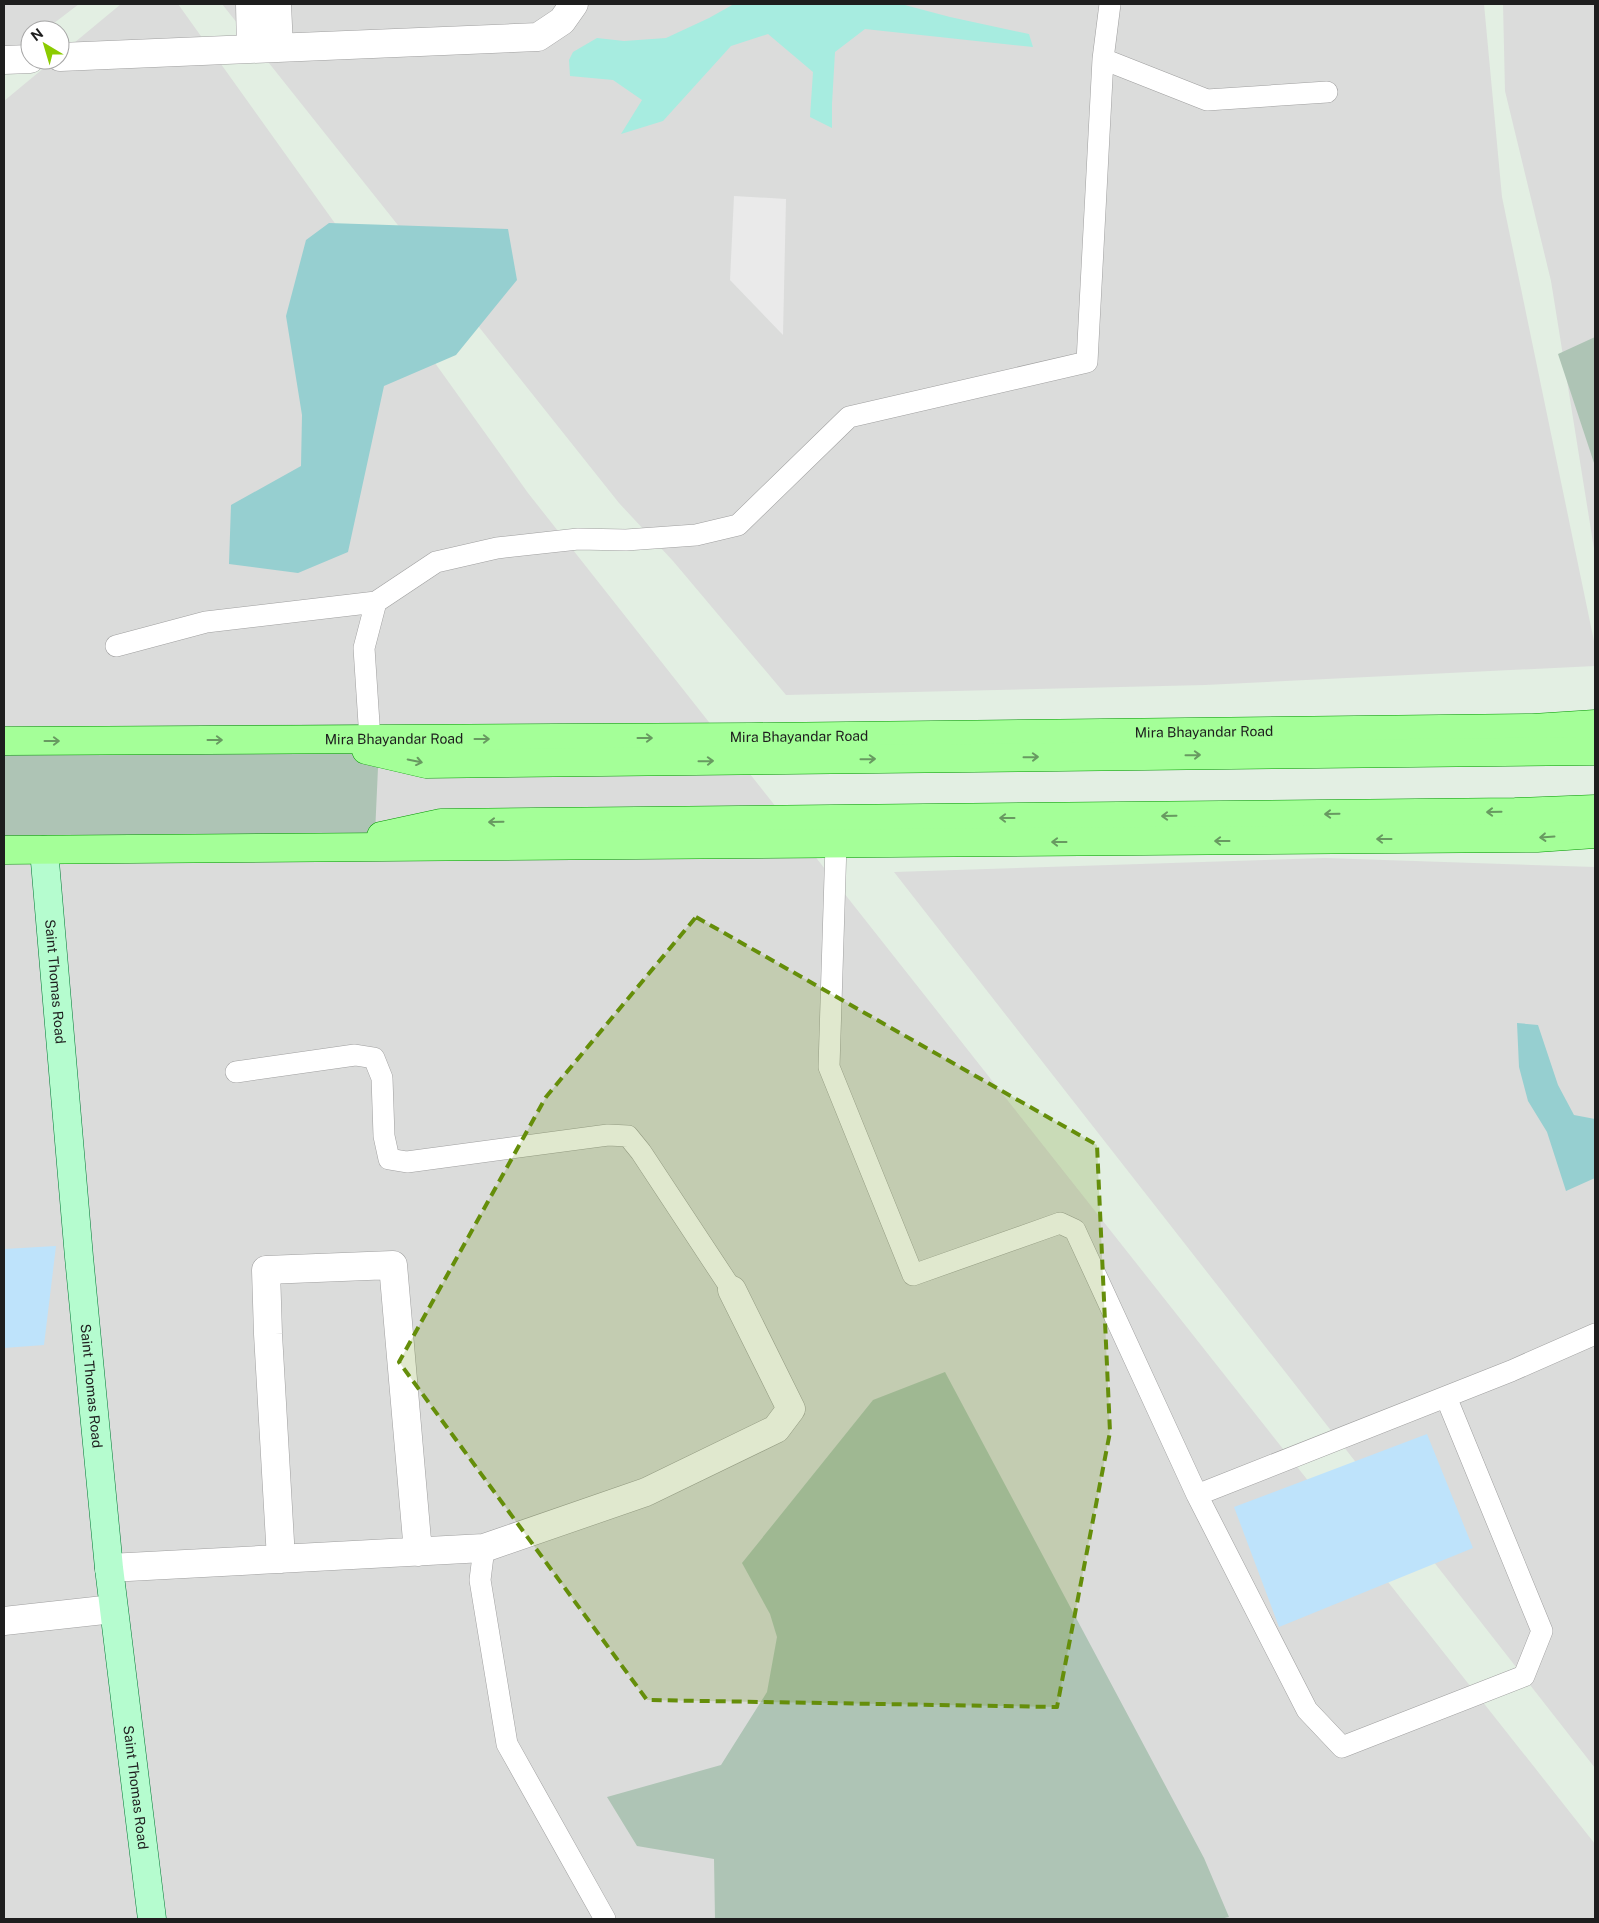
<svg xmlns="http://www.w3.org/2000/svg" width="1599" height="1923" font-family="'Public Sans',sans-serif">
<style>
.residential{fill:#dbdcdb}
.construction{fill:#aec4b5}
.grass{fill:#a7ece0}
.forest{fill:#96cfd0}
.park{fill:#bee3fb}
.parking{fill:#eaeaea}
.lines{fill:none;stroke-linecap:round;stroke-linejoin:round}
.lane-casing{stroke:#9f9f9f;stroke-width:22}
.street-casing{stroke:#9f9f9f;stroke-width:29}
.secondary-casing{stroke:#017934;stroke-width:29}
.primary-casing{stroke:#029700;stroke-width:29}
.lane{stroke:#fff;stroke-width:21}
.street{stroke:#fff;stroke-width:28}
.secondary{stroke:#b5fccf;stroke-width:28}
.primary{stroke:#a4ff98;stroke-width:28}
.oneway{stroke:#689a61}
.marked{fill:#658e0a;fill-opacity:0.2;stroke:#658e0a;stroke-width:4;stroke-dasharray:10 6;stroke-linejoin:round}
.labels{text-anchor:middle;stroke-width:4;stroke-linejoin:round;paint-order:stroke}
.street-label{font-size:14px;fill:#1e1e1e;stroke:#fff}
</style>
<rect width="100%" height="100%" fill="#e3efe3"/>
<path class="residential" d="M 4,4 L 79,4 L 45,30 L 30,30 L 30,42 L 4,62 Z
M 121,4 L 178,4 L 528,493 L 1595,1844 L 1595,1919 L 4,1919 L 4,101 Z
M 222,4 L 1484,4 L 1502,197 L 1595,646 L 1595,666 L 1205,685 L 786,695 L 673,561 L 619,503 Z
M 1503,4 L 1595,4 L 1595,555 L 1551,281 L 1505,91 Z
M 1325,858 L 1595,867 L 1595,1768 L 894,872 Z"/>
<path class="construction" d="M 1595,337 L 1595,466 L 1558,354 Z
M 380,724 L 374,856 L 4,859 L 4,727 Z
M 945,1372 L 1204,1858 L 1229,1917 L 1220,1919 L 715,1919 L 714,1859 L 637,1846 L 607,1797 L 721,1765 L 767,1692 L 777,1637 L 770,1614 L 742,1563 L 873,1400 Z"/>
<path class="grass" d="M 734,4 L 901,4 L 950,17 L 1029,34 L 1033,47 L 865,29 L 835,52 L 832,104 L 832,128 L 810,117 L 813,72 L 768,34 L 731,46 L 663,121 L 621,134 L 642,100 L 613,80 L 570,76 L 569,60 L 573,52 L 597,38 L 624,41 L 666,38 L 709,18 Z"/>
<path class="forest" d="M 329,223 L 508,229 L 517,280 L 456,355 L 384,386 L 348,552 L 298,573 L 229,564 L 231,505 L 301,466 L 302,415 L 286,316 L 306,240 Z
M 1517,1023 L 1538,1025 L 1558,1085 L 1574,1115 L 1595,1119 L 1595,1178 L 1566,1191 L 1547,1132 L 1528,1101 L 1519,1067 Z"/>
<path class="park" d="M 56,1246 L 44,1345 L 4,1348 L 4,1249 Z
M 1427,1434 L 1473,1548 L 1279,1627 L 1234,1507 Z"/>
<path class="parking" d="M 734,196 L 786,199 L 783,335 L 730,280 Z"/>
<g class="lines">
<defs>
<path id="lane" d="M 1103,59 L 1207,100 L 1327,92
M 116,646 L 206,622 L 376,602
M 370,739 L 364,648 L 376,602 L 436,562 L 497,548 L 578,539 L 626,540 L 696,535 L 738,525 L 849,417 L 1087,362 L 1103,59 L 1110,4
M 836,844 L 829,1067 L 913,1275 L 1060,1223 L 1075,1230 L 1197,1495 L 1307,1710 L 1342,1747 L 1524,1676 L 1542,1631 L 1446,1397
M 236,1072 L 355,1055 L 374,1058 L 382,1078 L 384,1136 L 389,1159 L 407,1162 L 608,1135 L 628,1136 L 641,1152 L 732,1290
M 1197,1495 L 1511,1371 L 1595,1334
M 484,1548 L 480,1580 L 507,1744 L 605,1919"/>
<path id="street" d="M 250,4 L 251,49
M 277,4 L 279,48
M 60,57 L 538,37 L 562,21 L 574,4
M 4,60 L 30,59
M 281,1559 L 268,1334 L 266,1270 L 393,1265 L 418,1552
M 109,1568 L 484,1548 L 646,1492 L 776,1429 L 791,1409 L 732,1290
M 4,1621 L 113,1609"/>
<g id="secondary">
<path id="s1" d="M 44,850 L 79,1257 L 109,1568 L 152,1919"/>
</g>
<g id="primary">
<path id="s2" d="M 4,741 L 752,737 L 1533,728 L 1595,724"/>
<path d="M 366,750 L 426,764 L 1595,751"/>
<path d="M 381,836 L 441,823 L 1515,812 L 1595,809"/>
<path d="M 4,850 L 1537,838 L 1595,834"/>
</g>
</defs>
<use href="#lane" class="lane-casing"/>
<use href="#street" class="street-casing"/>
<use href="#secondary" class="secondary-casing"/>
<use href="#primary" class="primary-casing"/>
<use href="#lane" class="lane"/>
<use href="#street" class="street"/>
<use href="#secondary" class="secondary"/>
<use href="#primary" class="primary"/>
</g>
<defs><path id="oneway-shaft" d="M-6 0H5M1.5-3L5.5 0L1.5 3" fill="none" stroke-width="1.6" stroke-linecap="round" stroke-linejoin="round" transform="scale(1.25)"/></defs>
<g class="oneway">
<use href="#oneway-shaft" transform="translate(645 738)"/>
<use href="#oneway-shaft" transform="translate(482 739)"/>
<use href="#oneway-shaft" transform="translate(215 740)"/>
<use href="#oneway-shaft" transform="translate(52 741)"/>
<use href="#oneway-shaft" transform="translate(1193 755) rotate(-1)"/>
<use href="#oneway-shaft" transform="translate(1031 757) rotate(-1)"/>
<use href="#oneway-shaft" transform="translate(868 759) rotate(-1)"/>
<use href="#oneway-shaft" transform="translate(415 761) rotate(12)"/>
<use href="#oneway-shaft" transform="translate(706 761) rotate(-1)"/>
<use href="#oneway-shaft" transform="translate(1494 812) rotate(179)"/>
<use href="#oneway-shaft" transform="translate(1332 814) rotate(179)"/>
<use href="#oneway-shaft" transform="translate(1169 816) rotate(179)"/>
<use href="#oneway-shaft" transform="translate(1007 818) rotate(180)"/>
<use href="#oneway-shaft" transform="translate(496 822) rotate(179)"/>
<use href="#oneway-shaft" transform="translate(1547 837) rotate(176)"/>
<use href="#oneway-shaft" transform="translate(1384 839) rotate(180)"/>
<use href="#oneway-shaft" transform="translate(1222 841) rotate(180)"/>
<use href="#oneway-shaft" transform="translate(1059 842) rotate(180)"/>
</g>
<path class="marked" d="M 696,917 L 1097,1145 L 1110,1432 L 1057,1707 L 647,1700 L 399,1362 L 546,1097 Z"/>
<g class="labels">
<g class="street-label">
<text dy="5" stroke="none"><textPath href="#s2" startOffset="1200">Mira Bhayandar Road</textPath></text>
<text dy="5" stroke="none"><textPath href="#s2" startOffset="795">Mira Bhayandar Road</textPath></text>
<text dy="5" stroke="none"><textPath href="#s2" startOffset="390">Mira Bhayandar Road</textPath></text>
<text dy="5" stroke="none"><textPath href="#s1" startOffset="132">Saint Thomas Road</textPath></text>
<text dy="5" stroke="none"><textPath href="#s1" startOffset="538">Saint Thomas Road</textPath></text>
<text dy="5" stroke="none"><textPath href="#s1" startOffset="942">Saint Thomas Road</textPath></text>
</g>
</g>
<rect width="1599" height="1923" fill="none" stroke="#1e1e1e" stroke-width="10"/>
<g transform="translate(45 45) rotate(322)"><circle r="24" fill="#ffffff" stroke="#a5a5a5"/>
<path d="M0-4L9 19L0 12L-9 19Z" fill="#8bcb00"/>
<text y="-8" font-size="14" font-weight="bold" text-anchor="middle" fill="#1e1e1e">N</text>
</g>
</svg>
